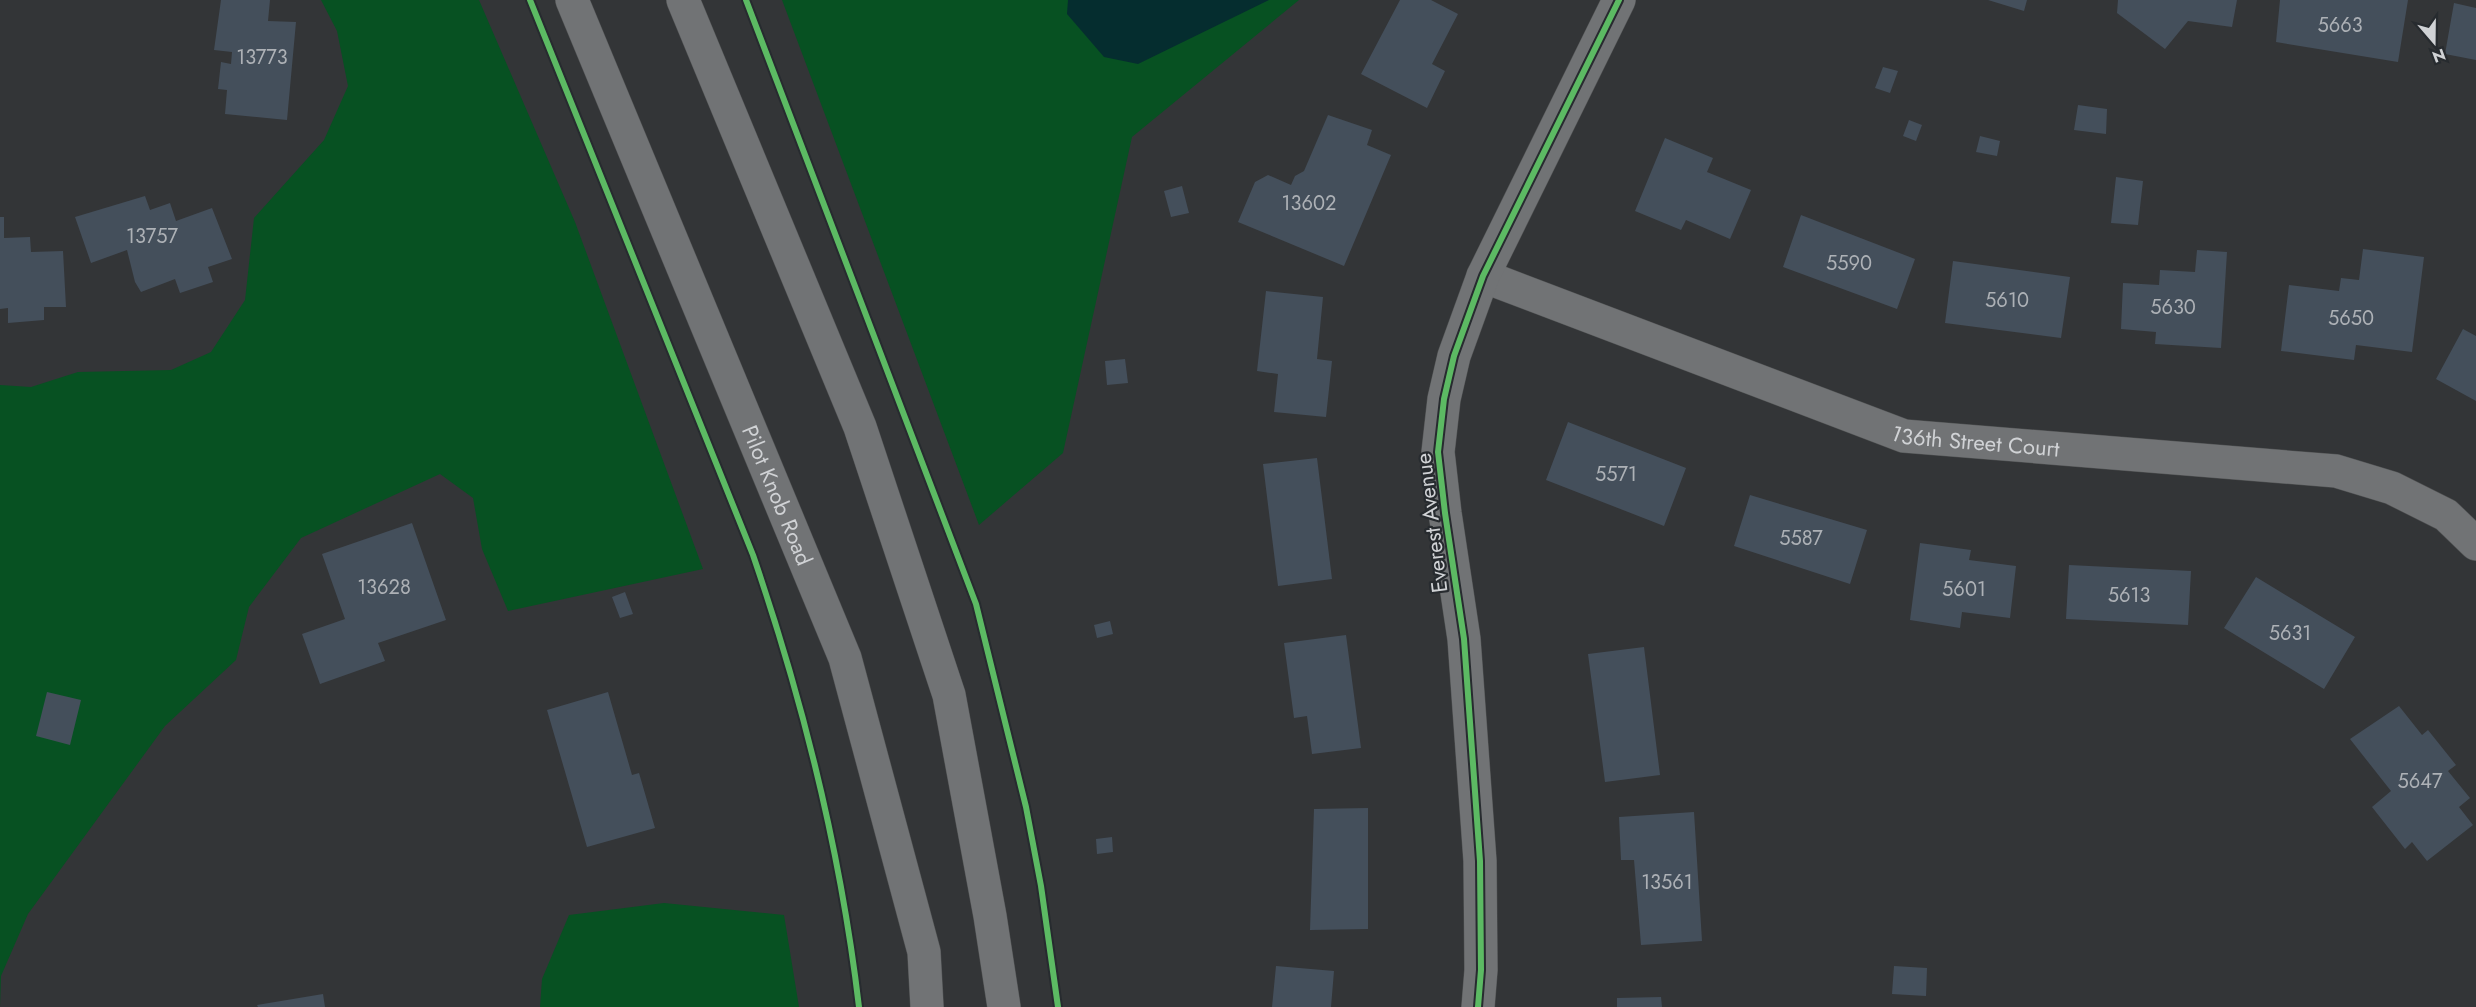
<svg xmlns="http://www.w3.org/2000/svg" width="2476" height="1007" font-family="Jost,sans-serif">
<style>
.green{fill:#075122}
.water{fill:#052d2f}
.building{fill:#444f5b}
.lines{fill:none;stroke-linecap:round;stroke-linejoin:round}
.minor-casing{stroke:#4f5152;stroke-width:34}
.secondary-casing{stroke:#4f5152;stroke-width:34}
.minor{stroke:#717375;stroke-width:33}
.secondary{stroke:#717375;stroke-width:33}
.cycleway-casing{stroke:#272b2f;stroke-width:10}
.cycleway{stroke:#5cba63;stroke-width:6}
.labels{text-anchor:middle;stroke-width:4.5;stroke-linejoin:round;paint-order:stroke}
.number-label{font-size:20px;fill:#adb1b6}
.street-label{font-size:22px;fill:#d0d2d5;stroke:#272b2f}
</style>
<rect width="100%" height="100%" fill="#333537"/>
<path class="green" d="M 321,0 L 479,0 L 575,222 L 703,569 L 508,611 L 482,549 L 473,498 L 440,474 L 301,538 L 249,607 L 236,660 L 165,726 L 28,914 L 1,976 L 0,1007 L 0,385 L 31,387 L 78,372 L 171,370 L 211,352 L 245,300 L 254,218 L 324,140 L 348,86 L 337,31 Z
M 782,0 L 1299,0 L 1132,137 L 1063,453 L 979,525 Z
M 664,903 L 784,915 L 799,1007 L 540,1007 L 542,979 L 569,915 Z"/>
<path class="water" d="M 1068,0 L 1269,0 L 1138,64 L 1104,57 L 1067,14 Z"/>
<path class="building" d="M 221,0 L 270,0 L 268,21 L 296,22 L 287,120 L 225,114 L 227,90 L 218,89 L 221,62 L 231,64 L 232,52 L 214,50 Z
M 1400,0 L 1431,0 L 1458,14 L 1432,64 L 1445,71 L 1427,108 L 1361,74 Z
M 1988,0 L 2027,0 L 2024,11 Z
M 2118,0 L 2237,0 L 2232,27 L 2188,21 L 2165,49 L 2117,13 Z
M 2280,0 L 2408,0 L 2398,62 L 2276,42 Z
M 2454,3 L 2476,8 L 2476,60 L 2445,54 Z
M 1883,67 L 1898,71 L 1890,93 L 1875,88 Z
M 2078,105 L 2107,109 L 2106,134 L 2074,130 Z
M 1328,115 L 1372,130 L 1367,145 L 1391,155 L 1344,266 L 1238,222 L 1255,182 L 1268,175 L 1291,185 L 1295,176 L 1304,171 Z
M 1909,120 L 1922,125 L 1916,141 L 1903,136 Z
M 1980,136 L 2000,141 L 1997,156 L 1976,152 Z
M 1665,138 L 1713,158 L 1707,172 L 1751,190 L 1730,239 L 1686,220 L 1681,230 L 1635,211 Z
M 2116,177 L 2143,181 L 2138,225 L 2111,223 Z
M 1182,186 L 1189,213 L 1171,217 L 1164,191 Z
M 145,196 L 150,210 L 170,203 L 176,221 L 212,208 L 232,259 L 208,267 L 213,282 L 180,293 L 175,279 L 141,292 L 135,282 L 127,250 L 91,263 L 75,217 Z
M 1801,215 L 1915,259 L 1897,309 L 1783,267 Z
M 0,217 L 4,217 L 4,238 L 30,237 L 31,252 L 63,251 L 66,307 L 44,307 L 44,320 L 8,323 L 8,308 L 0,309 Z
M 2363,249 L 2424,257 L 2412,352 L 2356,345 L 2354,360 L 2281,351 L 2289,285 L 2339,291 L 2341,278 L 2359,280 Z
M 2197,250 L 2227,252 L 2221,348 L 2155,344 L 2156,332 L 2121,329 L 2123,283 L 2159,285 L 2160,270 L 2195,272 Z
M 1953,261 L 2070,277 L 2061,338 L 1945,323 Z
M 1266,291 L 1323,297 L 1317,359 L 1332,361 L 1326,417 L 1274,412 L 1278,374 L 1257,371 Z
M 2463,329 L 2476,336 L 2476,401 L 2436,379 Z
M 1125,359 L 1128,383 L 1107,385 L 1105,361 Z
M 1568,422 L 1686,468 L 1664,526 L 1546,480 Z
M 1317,458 L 1332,579 L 1278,586 L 1263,464 Z
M 1750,495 L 1867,530 L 1850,584 L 1734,546 Z
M 412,523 L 446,620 L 378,643 L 385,661 L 320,684 L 302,634 L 345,619 L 322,554 Z
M 1920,543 L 1971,550 L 1969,560 L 2016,566 L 2010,618 L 1962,612 L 1960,628 L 1910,620 Z
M 2069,565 L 2191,571 L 2188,625 L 2066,619 Z
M 2256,577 L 2355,637 L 2324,689 L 2224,628 Z
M 625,592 L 633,614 L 620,618 L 612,597 Z
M 1110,621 L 1113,634 L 1097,638 L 1094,625 Z
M 1346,635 L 1361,748 L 1312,754 L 1307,716 L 1294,718 L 1284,643 Z
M 1644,647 L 1660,775 L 1605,782 L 1588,654 Z
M 47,692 L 81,700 L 70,745 L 36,736 Z
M 608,692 L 632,775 L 639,773 L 655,828 L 587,847 L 547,710 Z
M 2399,706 L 2422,735 L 2428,730 L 2456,765 L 2448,771 L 2470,798 L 2459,807 L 2473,825 L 2427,861 L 2412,842 L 2405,849 L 2372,807 L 2391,791 L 2350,739 Z
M 1368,808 L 1368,929 L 1310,930 L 1314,809 Z
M 1694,812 L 1702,941 L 1641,945 L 1634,860 L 1621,860 L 1619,817 Z
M 1112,837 L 1113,852 L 1097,854 L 1096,839 Z
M 1276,966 L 1334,971 L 1331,1007 L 1272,1007 Z
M 1894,966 L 1927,968 L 1926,996 L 1892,994 Z
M 323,994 L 325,1007 L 258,1007 L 257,1005 Z
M 1661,997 L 1662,1007 L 1617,1007 L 1617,998 Z"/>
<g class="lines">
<defs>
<g id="minor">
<path id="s1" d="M 1483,276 L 1904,436 L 2336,471 L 2392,488 L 2446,515 L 2476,544"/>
<path d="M 1478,1007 L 1481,970 L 1480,861 L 1464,639 L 1445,513 L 1438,452 L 1444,399 L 1454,356 L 1483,276 L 1619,0"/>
</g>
<g id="secondary">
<path id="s2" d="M 572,0 L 845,658 L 924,952 L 927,1007"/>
<path d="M 683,0 L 860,427 L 949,695 L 990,916 L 1004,1007"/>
</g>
</defs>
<use href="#minor" class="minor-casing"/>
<use href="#secondary" class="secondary-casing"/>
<use href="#minor" class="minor"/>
<use href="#secondary" class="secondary"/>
<defs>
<path id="cycleway" d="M 530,0 L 753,555 C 803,701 841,854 859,1007
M 746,0 L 976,604 L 1026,807 L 1041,886 L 1058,1007
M 1478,1007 L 1481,970 L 1480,861 L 1464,639 L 1445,513 L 1438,452 L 1444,399 L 1454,356 L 1483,276 L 1619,0"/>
</defs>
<use href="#cycleway" class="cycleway-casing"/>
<use href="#cycleway" class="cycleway"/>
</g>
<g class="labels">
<g class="number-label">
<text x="2340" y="32">5663</text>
<text x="262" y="64">13773</text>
<text x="1309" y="210">13602</text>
<text x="152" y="243">13757</text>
<text x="1849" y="270">5590</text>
<text x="2007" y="307">5610</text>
<text x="2173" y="314">5630</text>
<text x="2351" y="325">5650</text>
<text x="1616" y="481">5571</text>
<text x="1801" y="545">5587</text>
<text x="384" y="594">13628</text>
<text x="1964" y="596">5601</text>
<text x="2129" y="602">5613</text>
<text x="2290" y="640">5631</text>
<text x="2420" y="788">5647</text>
<text x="1667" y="889">13561</text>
</g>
<g class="street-label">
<text dy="8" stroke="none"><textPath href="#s1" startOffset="522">136th Street Court</textPath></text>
<text dy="8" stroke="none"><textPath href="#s2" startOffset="536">Pilot Knob Road</textPath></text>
<text transform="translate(1431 523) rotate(-97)" y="8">Everest Avenue</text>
</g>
</g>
<g transform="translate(2434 42) rotate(160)" stroke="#272b2f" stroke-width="4.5" paint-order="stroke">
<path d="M0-4.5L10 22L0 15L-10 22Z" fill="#d0d2d5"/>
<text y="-9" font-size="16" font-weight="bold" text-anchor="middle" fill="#d0d2d5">N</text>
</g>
</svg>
